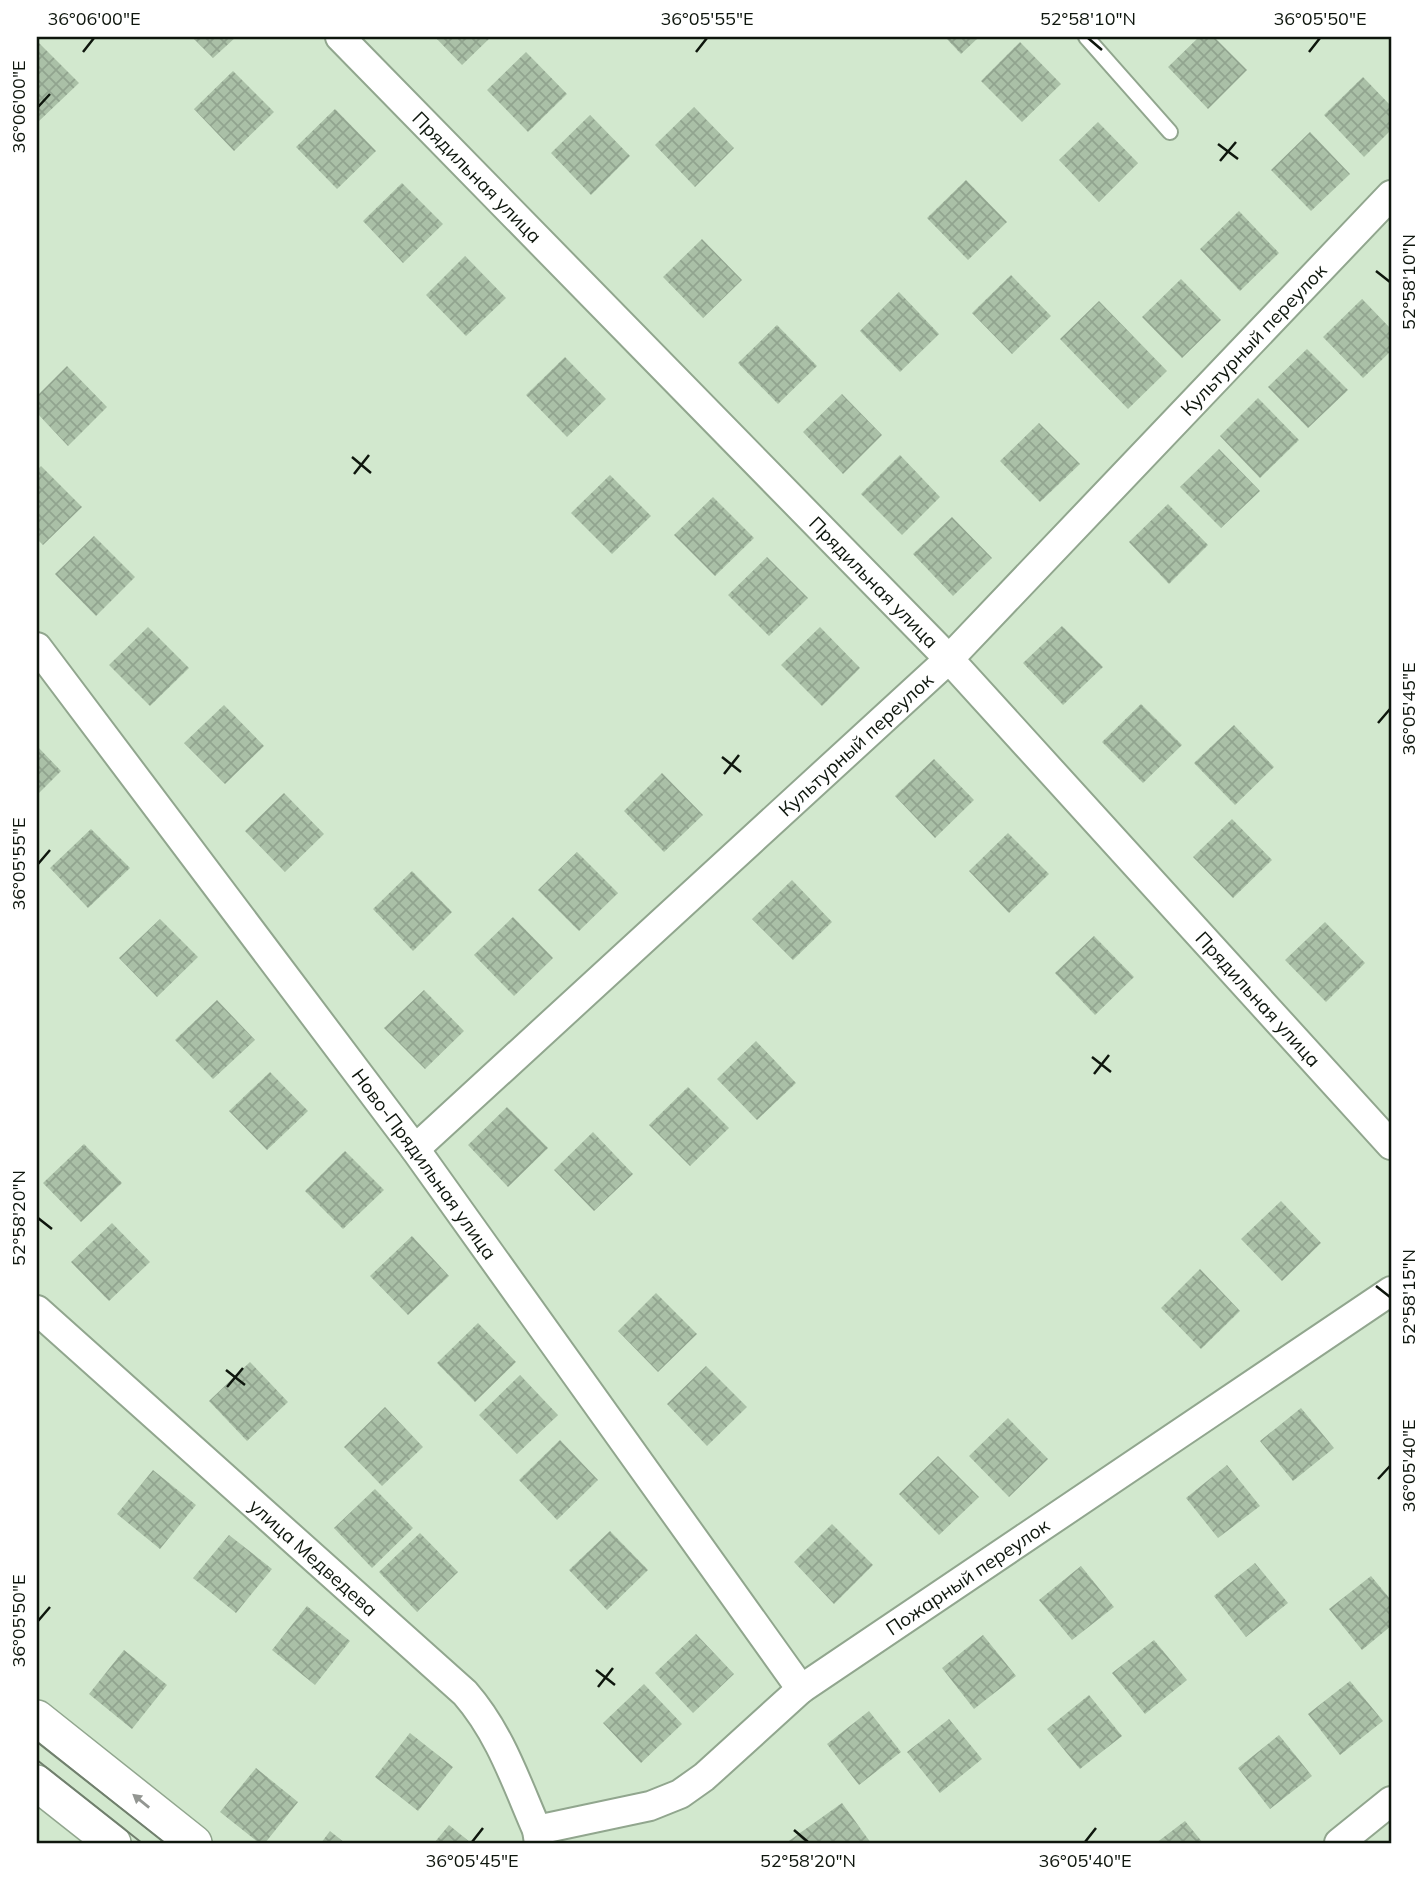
<svg xmlns="http://www.w3.org/2000/svg" width="1428" height="1880" font-family="Mulish,sans-serif">
<style>
.building{fill:url(#building-cross-hatch)}
.lines{fill:none;stroke-linecap:round;stroke-linejoin:round}
.service-casing{stroke:#91a68e;stroke-width:18}
.minor-casing{stroke:#91a68e;stroke-width:32}
.tertiary-casing{stroke:#91a68e;stroke-width:38}
.service{stroke:#fff;stroke-width:14}
.minor{stroke:#fff;stroke-width:28}
.tertiary{stroke:#fff;stroke-width:35}
.tram{stroke:#707f6d;stroke-width:2}
.oneway{fill:#939692}
.ticks{fill:none;stroke:#0e160d;stroke-width:2.5}
.labels{text-anchor:middle;stroke-width:5;stroke-linejoin:round;paint-order:stroke}
.street-label{font-size:19px;fill:#0e160d;stroke:#fff}
.neatline{fill:none;stroke:#0e160d;stroke-width:2.5}
.ticks-label{font-size:18px;text-anchor:middle;fill:#0e160d}
</style>
<defs>
<pattern id="building-cross-hatch" width="8" height="8" patternUnits="userSpaceOnUse" patternTransform="scale(1.75)"><rect width="8" height="8" fill="#aac0a7"/><path d="M0 0l8 8M0 8l8-8" fill="none" stroke="#91a48f"/></pattern>
</defs>
<rect width="100%" height="100%" fill="#d2e8ce"/>
<path class="building" d="M 192,37 L 236,37 L 213,58 Z
M 435,37 L 491,37 L 462,65 Z
M 945,37 L 979,37 L 961,54 Z
M 1199,37 L 1214,37 L 1247,70 L 1208,109 L 1168,67 Z
M 37,41 L 79,83 L 39,121 L 37,119 Z
M 1020,42 L 1061,84 L 1022,122 L 981,81 Z
M 526,52 L 567,94 L 528,132 L 487,90 Z
M 233,71 L 274,112 L 234,151 L 194,109 Z
M 1363,77 L 1391,106 L 1391,130 L 1364,157 L 1324,115 Z
M 694,107 L 734,148 L 695,187 L 655,145 Z
M 335,109 L 376,151 L 337,189 L 296,147 Z
M 590,115 L 630,156 L 591,195 L 551,153 Z
M 1098,122 L 1138,163 L 1099,202 L 1059,160 Z
M 1310,132 L 1350,174 L 1311,211 L 1271,170 Z
M 966,180 L 1007,222 L 968,260 L 927,218 Z
M 402,183 L 443,224 L 403,263 L 363,221 Z
M 1239,211 L 1279,253 L 1240,291 L 1200,249 Z
M 702,239 L 742,280 L 703,318 L 663,277 Z
M 465,256 L 506,298 L 466,336 L 426,295 Z
M 1011,275 L 1051,316 L 1012,354 L 972,313 Z
M 1181,279 L 1221,320 L 1182,358 L 1142,317 Z
M 899,292 L 939,334 L 900,372 L 860,331 Z
M 1362,299 L 1391,329 L 1391,351 L 1363,378 L 1323,337 Z
M 1099,301 L 1167,371 L 1128,409 L 1060,339 Z
M 777,325 L 817,366 L 778,404 L 738,363 Z
M 1307,349 L 1348,390 L 1308,428 L 1268,387 Z
M 565,357 L 606,399 L 567,437 L 526,395 Z
M 67,366 L 107,407 L 68,446 L 37,413 L 37,396 Z
M 842,394 L 882,435 L 843,474 L 803,432 Z
M 1258,398 L 1299,440 L 1260,478 L 1220,436 Z
M 1039,423 L 1080,464 L 1040,502 L 1000,461 Z
M 1219,449 L 1260,491 L 1221,528 L 1180,487 Z
M 900,455 L 940,497 L 902,535 L 861,494 Z
M 41,466 L 82,507 L 43,545 L 37,539 L 37,470 Z
M 610,475 L 651,516 L 612,554 L 571,513 Z
M 713,497 L 754,538 L 715,576 L 674,535 Z
M 1168,504 L 1208,545 L 1169,584 L 1129,542 Z
M 952,517 L 992,558 L 953,596 L 913,554 Z
M 94,536 L 135,577 L 96,616 L 55,574 Z
M 767,557 L 808,598 L 769,636 L 728,595 Z
M 1062,626 L 1103,667 L 1063,705 L 1023,663 Z
M 148,627 L 189,668 L 150,706 L 109,665 Z
M 820,627 L 860,668 L 822,706 L 781,665 Z
M 1141,704 L 1182,745 L 1143,783 L 1102,742 Z
M 224,705 L 264,746 L 225,784 L 184,743 Z
M 1234,725 L 1274,767 L 1235,805 L 1194,763 Z
M 37,746 L 61,771 L 37,795 Z
M 934,759 L 974,800 L 935,838 L 895,796 Z
M 662,773 L 703,815 L 664,852 L 624,811 Z
M 284,793 L 324,834 L 285,872 L 245,831 Z
M 1232,819 L 1272,860 L 1233,898 L 1193,857 Z
M 91,829 L 130,868 L 88,908 L 50,868 Z
M 1008,833 L 1049,874 L 1009,913 L 969,871 Z
M 577,852 L 618,893 L 579,931 L 538,890 Z
M 412,871 L 452,912 L 413,951 L 373,909 Z
M 792,880 L 832,922 L 793,960 L 752,919 Z
M 513,917 L 553,958 L 514,996 L 474,955 Z
M 160,919 L 198,957 L 157,997 L 119,958 Z
M 1325,922 L 1365,963 L 1326,1002 L 1285,960 Z
M 1094,936 L 1134,977 L 1095,1015 L 1055,973 Z
M 424,990 L 464,1031 L 425,1069 L 384,1028 Z
M 217,1000 L 255,1040 L 213,1079 L 175,1040 Z
M 756,1041 L 796,1083 L 757,1120 L 717,1079 Z
M 270,1072 L 308,1111 L 267,1150 L 229,1111 Z
M 688,1087 L 729,1128 L 690,1166 L 649,1125 Z
M 507,1107 L 548,1148 L 508,1187 L 468,1145 Z
M 593,1132 L 633,1174 L 594,1211 L 554,1170 Z
M 84,1144 L 122,1183 L 81,1222 L 43,1183 Z
M 345,1151 L 384,1190 L 343,1229 L 305,1191 Z
M 1281,1201 L 1321,1243 L 1282,1281 L 1241,1239 Z
M 112,1223 L 150,1262 L 109,1301 L 71,1262 Z
M 412,1236 L 449,1276 L 408,1315 L 370,1276 Z
M 1200,1269 L 1240,1311 L 1201,1349 L 1161,1308 Z
M 656,1293 L 697,1334 L 658,1372 L 618,1331 Z
M 478,1323 L 516,1362 L 475,1402 L 437,1363 Z
M 250,1362 L 288,1402 L 247,1441 L 209,1401 Z
M 706,1366 L 747,1407 L 707,1446 L 667,1404 Z
M 520,1375 L 558,1415 L 517,1454 L 479,1415 Z
M 385,1407 L 423,1447 L 382,1486 L 344,1447 Z
M 1301,1408 L 1334,1448 L 1293,1481 L 1260,1441 Z
M 1008,1418 L 1048,1459 L 1009,1497 L 969,1456 Z
M 560,1440 L 598,1480 L 557,1520 L 519,1480 Z
M 938,1456 L 979,1497 L 939,1535 L 899,1494 Z
M 1227,1465 L 1260,1506 L 1218,1538 L 1186,1498 Z
M 153,1470 L 196,1505 L 160,1549 L 117,1514 Z
M 375,1489 L 413,1528 L 372,1568 L 334,1528 Z
M 832,1524 L 873,1565 L 834,1604 L 794,1562 Z
M 610,1531 L 648,1570 L 607,1610 L 569,1570 Z
M 420,1533 L 458,1572 L 417,1612 L 379,1572 Z
M 229,1535 L 272,1569 L 236,1613 L 193,1578 Z
M 1255,1563 L 1288,1603 L 1246,1637 L 1214,1596 Z
M 1081,1566 L 1114,1607 L 1072,1640 L 1039,1600 Z
M 1371,1576 L 1391,1600 L 1391,1626 L 1362,1650 L 1329,1609 Z
M 307,1606 L 350,1641 L 315,1685 L 272,1650 Z
M 696,1634 L 734,1674 L 693,1713 L 655,1673 Z
M 983,1635 L 1016,1676 L 974,1709 L 942,1668 Z
M 1154,1640 L 1187,1680 L 1145,1714 L 1112,1673 Z
M 124,1650 L 167,1685 L 132,1729 L 89,1694 Z
M 1350,1681 L 1383,1721 L 1340,1755 L 1308,1714 Z
M 644,1684 L 682,1724 L 641,1763 L 603,1723 Z
M 1089,1695 L 1122,1736 L 1080,1769 L 1047,1729 Z
M 869,1711 L 901,1752 L 859,1785 L 827,1744 Z
M 949,1719 L 982,1759 L 940,1793 L 907,1752 Z
M 410,1733 L 453,1767 L 418,1811 L 375,1777 Z
M 1279,1735 L 1312,1776 L 1270,1809 L 1238,1768 Z
M 256,1768 L 298,1802 L 265,1843 L 259,1843 L 220,1812 Z
M 842,1803 L 871,1843 L 786,1843 Z
M 1185,1821 L 1203,1843 L 1156,1843 Z
M 449,1825 L 471,1843 L 434,1843 Z
M 330,1831 L 345,1843 L 321,1843 Z"/>
<g class="lines">
<defs>
<path id="service" d="M 1086,37 L 1170,132"/>
<g id="minor">
<path id="s1" d="M 340,37 L 949,659 L 1391,1145"/>
<path id="s2" d="M 37,647 L 415,1149 L 801,1689"/>
<path id="s3" d="M 415,1149 L 949,659 L 1391,195"/>
<path id="s4" d="M 37,1310 L 465,1693 C 500,1733 516,1782 537,1830 L 539,1843"/>
<path id="s5" d="M 537,1830 L 650,1806 L 680,1794 L 704,1777 L 801,1689 L 1391,1291"/>
<path d="M 1339,1843 L 1391,1801"/>
</g>
<path id="tertiary" d="M 37,1718 L 194,1843
M 37,1783 L 113,1843"/>
</defs>
<use href="#service" class="service-casing"/>
<use href="#minor" class="minor-casing"/>
<use href="#tertiary" class="tertiary-casing"/>
<use href="#service" class="service"/>
<use href="#minor" class="minor"/>
<use href="#tertiary" class="tertiary"/>
<path class="tram" d="M 37,1742 L 165,1843
M 37,1760 L 142,1843"/>
</g>
<defs><path id="oneway-solid" d="M-6-.8H1V-3.2L6.5 0L1 3.2V.8H-6Z" transform="scale(1.75)"/></defs>
<use class="oneway" href="#oneway-solid" transform="translate(141 1801) rotate(-141)"/>
<path class="ticks" d="M 1088,38 L 1102,50M 83,52 L 94,38M 696,52 L 707,38M 1309,52 L 1320,38M 38,107 L 50,94M 1218,144 L 1238,159M 1220,161 L 1236,142M 1376,271 L 1390,282M 352,457 L 371,473M 354,474 L 369,455M 1378,723 L 1390,709M 722,757 L 741,772M 724,774 L 739,755M 38,864 L 50,850M 1092,1057 L 1111,1072M 1094,1074 L 1109,1055M 38,1218 L 52,1229M 1376,1286 L 1390,1297M 226,1370 L 245,1385M 227,1387 L 243,1368M 1378,1479 L 1390,1466M 38,1621 L 50,1607M 596,1670 L 615,1685M 598,1687 L 613,1668M 794,1830 L 808,1842M 472,1842 L 483,1828M 1085,1842 L 1096,1828"/>
<g class="labels">
<g class="street-label">
<text dy="7" stroke="none"><textPath href="#s1" startOffset="196">Прядильная улица</textPath></text>
<text dy="7" stroke="none"><textPath href="#s3" startOffset="1166">Культурный переулок</textPath></text>
<text dy="7" stroke="none"><textPath href="#s1" startOffset="763">Прядильная улица</textPath></text>
<text dy="7" stroke="none"><textPath href="#s3" startOffset="598">Культурный переулок</textPath></text>
<text dy="7" stroke="none"><textPath href="#s1" startOffset="1330">Прядильная улица</textPath></text>
<text dy="7" stroke="none"><textPath href="#s2" startOffset="646">Ново-Прядильная улица</textPath></text>
<text dy="7" stroke="none"><textPath href="#s4" startOffset="371">улица Медведева</textPath></text>
<text dy="7" stroke="none"><textPath href="#s5" startOffset="509">Пожарный переулок</textPath></text>
</g>
</g>
<rect width="1428" height="1880" fill="none" stroke="#ffffff" stroke-width="77"/>
<rect x="38" y="38" width="1352" height="1804" class="neatline"/>
<g class="ticks-label">
<text x="94" y="25">36°06'00"E</text>
<text x="707" y="25">36°05'55"E</text>
<text x="1088" y="25">52°58'10"N</text>
<text x="1320" y="25">36°05'50"E</text>
<text transform="translate(19 107) rotate(-90)" y="6">36°06'00"E</text>
<text transform="translate(1409 282) rotate(-90)" y="6">52°58'10"N</text>
<text transform="translate(1409 709) rotate(-90)" y="6">36°05'45"E</text>
<text transform="translate(19 864) rotate(-90)" y="6">36°05'55"E</text>
<text transform="translate(19 1218) rotate(-90)" y="6">52°58'20"N</text>
<text transform="translate(1409 1297) rotate(-90)" y="6">52°58'15"N</text>
<text transform="translate(1409 1466) rotate(-90)" y="6">36°05'40"E</text>
<text transform="translate(19 1621) rotate(-90)" y="6">36°05'50"E</text>
<text x="472" y="1867">36°05'45"E</text>
<text x="808" y="1867">52°58'20"N</text>
<text x="1085" y="1867">36°05'40"E</text>
</g>
</svg>
